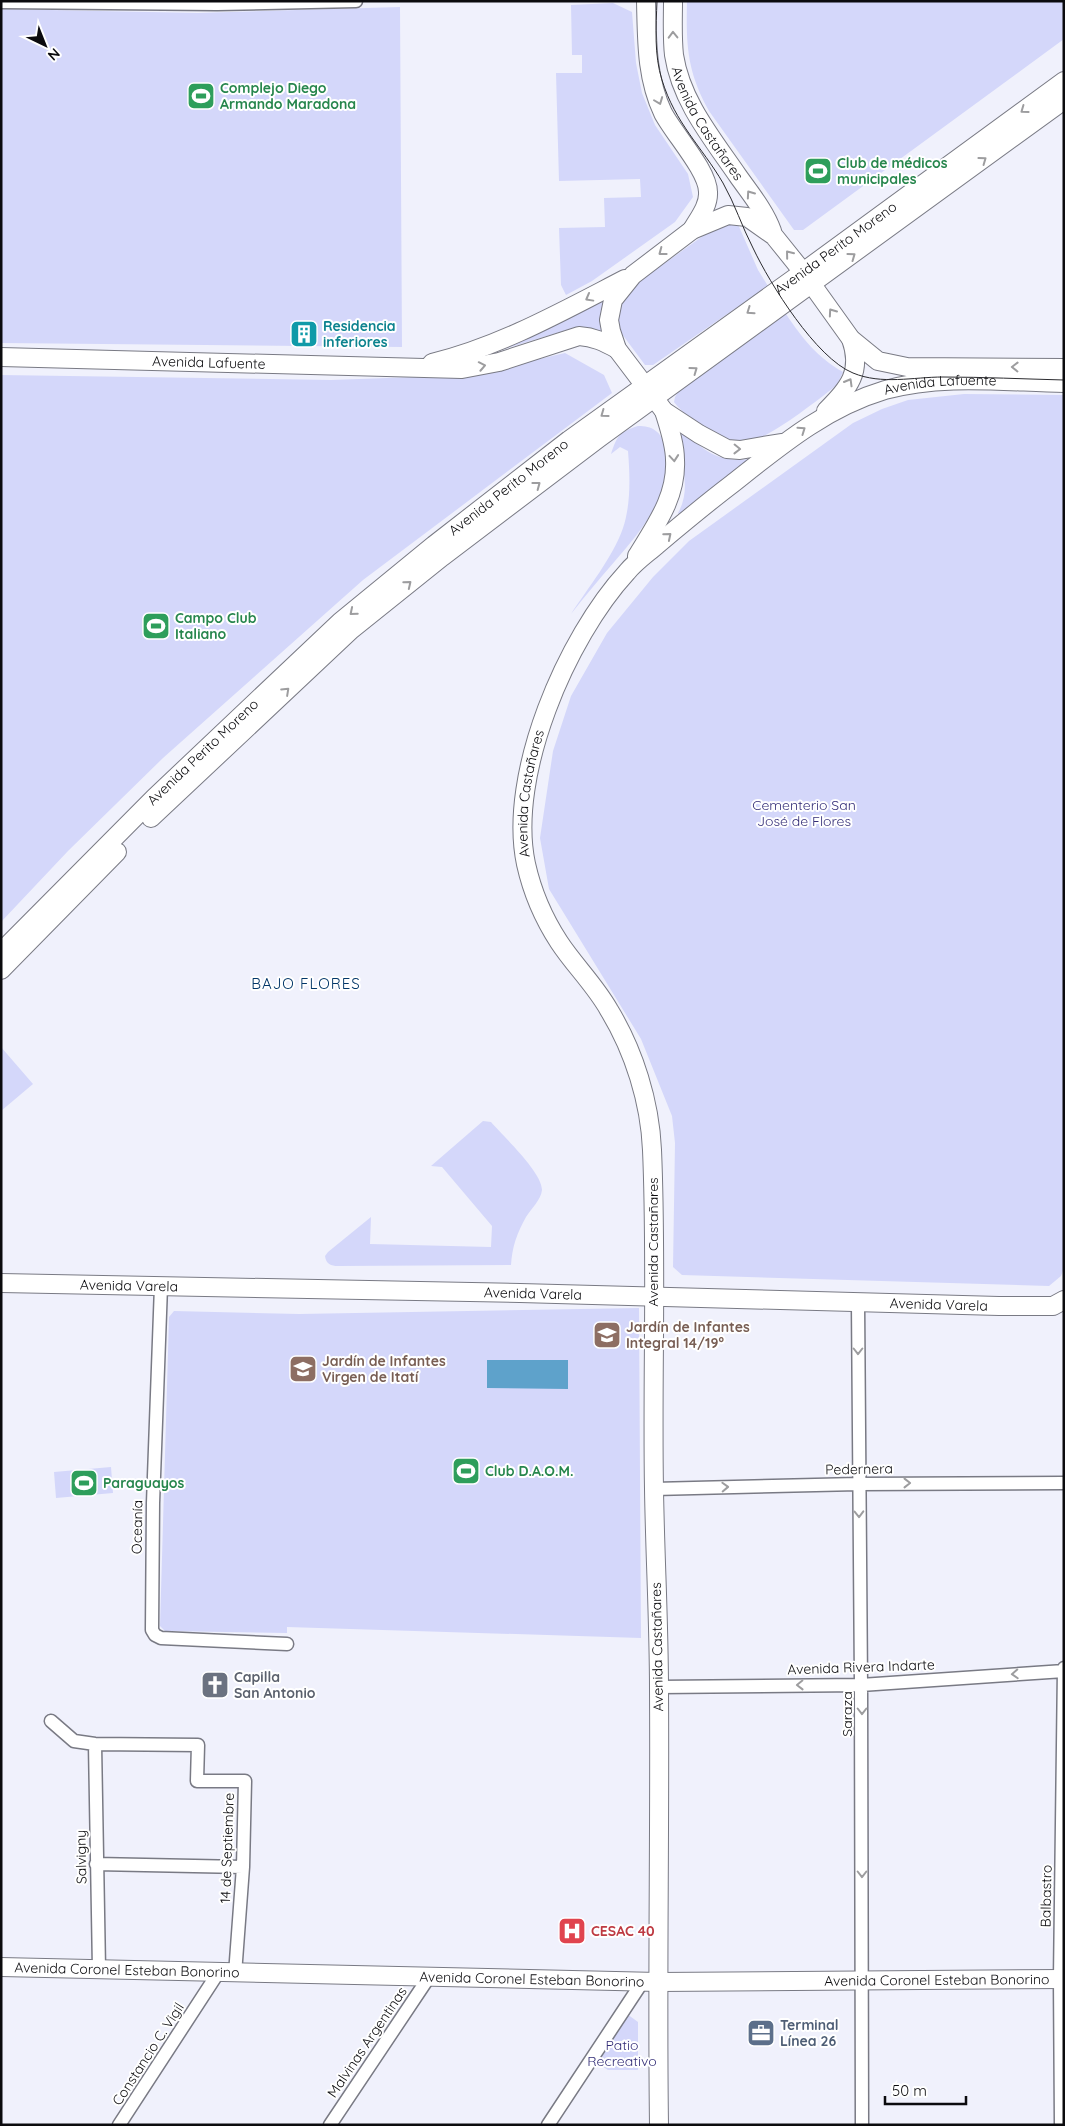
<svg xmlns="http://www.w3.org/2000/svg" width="1065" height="2126" font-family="Quicksand,sans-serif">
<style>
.green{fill:#d4d7fa}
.water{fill:#5ea2cb}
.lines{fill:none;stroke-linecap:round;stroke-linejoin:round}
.street-casing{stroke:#797a84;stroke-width:15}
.secondary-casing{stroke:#797a84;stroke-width:20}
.street{stroke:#fff;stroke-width:12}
.secondary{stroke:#fff;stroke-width:18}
.tram{stroke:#2b2b2f;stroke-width:1}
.oneway{stroke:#9d9d9f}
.labels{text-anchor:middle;stroke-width:4;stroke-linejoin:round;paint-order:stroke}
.leisure-label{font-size:14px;font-weight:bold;fill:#27864d;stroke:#fff;text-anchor:start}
.street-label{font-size:14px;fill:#0b0b0e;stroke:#fff}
.culture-label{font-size:14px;font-weight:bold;fill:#0d838f;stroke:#fff;text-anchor:start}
.park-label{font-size:14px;fill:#332d77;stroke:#fff}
.education-label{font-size:14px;font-weight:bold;fill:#785e54;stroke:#fff;text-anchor:start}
.worship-label{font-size:14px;font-weight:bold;fill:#5b616d;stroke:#fff;text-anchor:start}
.health-label{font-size:14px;font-weight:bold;fill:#be3a42;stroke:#fff;text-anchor:start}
.service-label{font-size:14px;font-weight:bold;fill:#4e5e75;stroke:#fff;text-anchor:start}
.neighbourhood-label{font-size:15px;letter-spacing:1px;fill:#023668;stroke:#fff}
</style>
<rect width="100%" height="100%" fill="#f0f1fc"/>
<path class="green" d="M 687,1 L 1064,1 L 1064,39 L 803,230 L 794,230 L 709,111 C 687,71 686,46 687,1 Z
M 613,3 L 632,12 L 636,63 L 642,93 L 655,125 L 688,174 L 693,197 L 675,222 L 592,281 L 566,295 L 561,285 L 559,228 L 605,227 L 604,198 L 641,197 L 640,179 L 559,181 L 556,73 L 582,73 L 582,55 L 572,55 L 571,5 Z
M 400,7 L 402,347 L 1,343 L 1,9 L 198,13 Z
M 737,222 L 758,270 L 768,286 L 653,365 L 645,365 L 616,326 L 617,304 L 633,286 L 721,223 Z
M 605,293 C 601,307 601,320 606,333 L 589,328 L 570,329 L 478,357 Z
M 786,314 C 802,338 817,357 843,372 L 837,385 C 819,399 756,450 735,444 C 726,441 718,435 711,430 C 698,424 683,414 674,402 L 675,397 L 678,392 Z
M 565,353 L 604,375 L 612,393 L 363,580 L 163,758 L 68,851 L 1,922 L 1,375 L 331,380 L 471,375 Z
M 964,394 L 1064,395 L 1064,1268 L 1061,1276 L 1049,1286 L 682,1275 L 673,1267 L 675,1143 L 672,1116 L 641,1039 L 549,889 L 540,838 L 553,751 L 571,696 L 607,633 L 653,577 L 689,541 L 853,423 L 882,409 L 908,400 Z
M 638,426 C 652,426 661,431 665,446 C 675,492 643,528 615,561 C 600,578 585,596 571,614 C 588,588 613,557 623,528 C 631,504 630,476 628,451 L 620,447 L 611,454 C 617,436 619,432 638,426 Z
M 678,427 C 704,449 714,463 750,459 L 679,516 L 678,513 C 694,485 677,457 678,427 Z
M 1,1047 L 33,1084 L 1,1111 Z
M 483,1121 L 491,1122 C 503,1136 542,1172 542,1190 C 541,1200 531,1209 526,1217 C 517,1233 512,1247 511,1265 L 338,1266 C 331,1266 326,1264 325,1256 L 328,1252 L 371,1217 L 370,1244 L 491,1247 L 492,1226 L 442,1167 L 431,1166 Z
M 639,1308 L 641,1638 L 287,1627 L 287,1633 L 165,1631 L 160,1626 L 169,1317 L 174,1311 L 299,1314 Z
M 111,1467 L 113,1493 L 56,1498 L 54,1472 Z
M 627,2014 L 638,2022 L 638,2070 L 608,2070 L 597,2063 Z"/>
<path class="water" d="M 487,1360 L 568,1360 L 568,1389 L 487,1388 Z"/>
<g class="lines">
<defs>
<path id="street" d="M 1,2 L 217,4 L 356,1
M 161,1286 L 153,1503 L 152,1630 L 155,1635 L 161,1638 L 287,1644
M 858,1303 L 861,1685 L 862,2125
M 654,1489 L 858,1484 L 1064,1483
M 659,1687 L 861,1685 L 1064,1671
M 51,1721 L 74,1741 L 95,1744 L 198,1745 L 197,1781 L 245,1781 L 243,1867 L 235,1974
M 95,1744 L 99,1969
M 96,1864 L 243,1867
M 119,2125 L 218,1973
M 330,2125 L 429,1977
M 548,2125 L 643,1981
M 1061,2125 L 1060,1979 L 1064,1668"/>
<g id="secondary">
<path d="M 646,1 C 647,40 646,77 663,113 C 674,134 708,171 708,192 C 709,206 698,219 692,230"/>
<path id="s1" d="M 673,1 C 673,19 672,37 674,55 C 681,101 712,138 738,176 C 750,193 765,211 772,231"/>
<path id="s2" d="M 1,357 L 462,369 L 499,362 L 579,336 C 594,337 604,342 617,349"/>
<path d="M 432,363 C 501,346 563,311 625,279"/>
<path d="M 826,411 C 848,388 863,373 851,339"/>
<path d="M 781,443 L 740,450 L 727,449 L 699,434 L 664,411 L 617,349 L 611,331 L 609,320 L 613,300 L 633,275 L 692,230 L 728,215 L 747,217 L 774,236 L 803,272 L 851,339 L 878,361 L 907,367 L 1064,368"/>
<path d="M 637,556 C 655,526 677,497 675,460 C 675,444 669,427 664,411"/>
<path d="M 151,818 L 351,630 L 442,557 L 599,438 L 1064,100"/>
<path id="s3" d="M 1,952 L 154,798 L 340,622 L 434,545 L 569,440 L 803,272 L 1064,81"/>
<path d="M 1,970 L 117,852"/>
<path id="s4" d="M 1,1283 L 520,1293 L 999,1306 L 1053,1306 L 1064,1300"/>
<path id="s5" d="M 1,1967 L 658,1982 L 1064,1979"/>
<path id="s6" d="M 659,2125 C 657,1980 660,1835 659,1690 C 659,1623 655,1556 654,1489 C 652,1376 657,1263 652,1150 C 650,1102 634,1051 609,1010 C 595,985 574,965 559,942 C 544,919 532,891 526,864 C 507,775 567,637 627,572 C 636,561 648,553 658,544 C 683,523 707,503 732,484 C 780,446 825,408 885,390 C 942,374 1005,382 1064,383"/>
</g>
</defs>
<use href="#street" class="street-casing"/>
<use href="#secondary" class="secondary-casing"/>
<use href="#street" class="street"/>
<use href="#secondary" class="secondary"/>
<path class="tram" d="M 657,1 C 656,27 654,55 662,80 C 675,123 702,147 723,183 C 735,204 742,227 753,248 C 770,284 816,358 853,373 C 882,385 913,377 943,377 C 983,377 1024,379 1064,380"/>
</g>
<defs><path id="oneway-chevron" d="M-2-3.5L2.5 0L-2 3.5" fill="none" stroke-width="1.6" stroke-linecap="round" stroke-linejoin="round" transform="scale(1.25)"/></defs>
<g class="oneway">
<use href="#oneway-chevron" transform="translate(673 35) rotate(-91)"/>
<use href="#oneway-chevron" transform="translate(659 101) rotate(69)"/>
<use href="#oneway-chevron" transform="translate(1024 110) rotate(144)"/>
<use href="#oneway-chevron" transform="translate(983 160) rotate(-36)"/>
<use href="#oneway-chevron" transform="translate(750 194) rotate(-125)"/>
<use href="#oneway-chevron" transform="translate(662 252) rotate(143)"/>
<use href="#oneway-chevron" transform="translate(789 254) rotate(-129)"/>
<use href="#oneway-chevron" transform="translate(852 256) rotate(-36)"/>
<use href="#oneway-chevron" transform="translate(589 298) rotate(151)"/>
<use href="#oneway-chevron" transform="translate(750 311) rotate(145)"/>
<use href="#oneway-chevron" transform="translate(832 312) rotate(-125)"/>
<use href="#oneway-chevron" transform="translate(482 366) rotate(-11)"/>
<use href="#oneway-chevron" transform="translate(1015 367) rotate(-179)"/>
<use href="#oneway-chevron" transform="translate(694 370) rotate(-36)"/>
<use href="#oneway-chevron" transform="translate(849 382) rotate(-60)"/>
<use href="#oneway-chevron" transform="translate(604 414) rotate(144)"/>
<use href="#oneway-chevron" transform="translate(802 430) rotate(-35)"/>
<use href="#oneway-chevron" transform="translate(737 449) rotate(1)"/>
<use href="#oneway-chevron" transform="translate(674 458) rotate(85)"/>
<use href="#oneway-chevron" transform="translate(537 485) rotate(-37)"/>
<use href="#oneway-chevron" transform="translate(668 536) rotate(-40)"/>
<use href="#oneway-chevron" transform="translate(408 584) rotate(-39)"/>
<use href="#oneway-chevron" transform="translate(353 612) rotate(140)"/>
<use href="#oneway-chevron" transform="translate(286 691) rotate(-43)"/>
<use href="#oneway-chevron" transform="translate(858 1351) rotate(90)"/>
<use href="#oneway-chevron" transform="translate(907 1483)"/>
<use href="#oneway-chevron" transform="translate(725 1487) rotate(-2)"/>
<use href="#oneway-chevron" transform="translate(859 1514) rotate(89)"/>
<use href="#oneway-chevron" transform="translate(1015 1674) rotate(177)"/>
<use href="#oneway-chevron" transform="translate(800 1685) rotate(179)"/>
<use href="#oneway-chevron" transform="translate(862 1711) rotate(90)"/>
<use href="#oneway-chevron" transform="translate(862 1874) rotate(90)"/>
</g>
<defs>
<symbol id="stadium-square" viewBox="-11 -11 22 22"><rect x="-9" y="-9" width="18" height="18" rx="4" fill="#2e9e5b" stroke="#fff"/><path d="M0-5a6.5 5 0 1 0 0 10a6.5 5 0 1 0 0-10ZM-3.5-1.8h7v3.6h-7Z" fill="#fff"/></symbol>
<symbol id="building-square" viewBox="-11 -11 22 22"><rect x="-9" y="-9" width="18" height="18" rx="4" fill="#0f9aa8" stroke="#fff"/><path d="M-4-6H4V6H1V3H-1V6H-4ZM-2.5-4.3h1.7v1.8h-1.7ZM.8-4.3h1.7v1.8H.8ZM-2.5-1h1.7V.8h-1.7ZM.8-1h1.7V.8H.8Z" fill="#fff"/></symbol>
<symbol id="school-square" viewBox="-11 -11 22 22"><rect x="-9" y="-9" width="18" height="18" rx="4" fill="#8d6e63" stroke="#fff"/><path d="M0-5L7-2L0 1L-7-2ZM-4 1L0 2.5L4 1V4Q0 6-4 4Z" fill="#fff"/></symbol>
<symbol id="church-square" viewBox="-11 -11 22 22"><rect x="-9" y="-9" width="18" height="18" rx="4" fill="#6b7280" stroke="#fff"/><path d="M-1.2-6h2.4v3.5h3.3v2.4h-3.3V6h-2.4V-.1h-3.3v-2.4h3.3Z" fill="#fff"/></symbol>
<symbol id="hospital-square" viewBox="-11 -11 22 22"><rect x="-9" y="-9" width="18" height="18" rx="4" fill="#e0444e" stroke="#fff"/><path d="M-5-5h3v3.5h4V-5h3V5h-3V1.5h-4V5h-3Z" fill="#fff"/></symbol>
<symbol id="office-square" viewBox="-11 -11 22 22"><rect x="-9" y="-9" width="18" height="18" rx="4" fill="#5c6f8a" stroke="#fff"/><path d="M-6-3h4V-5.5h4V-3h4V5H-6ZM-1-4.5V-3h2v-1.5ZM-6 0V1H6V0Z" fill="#fff"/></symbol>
</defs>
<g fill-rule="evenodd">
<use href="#stadium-square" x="185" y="80" width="32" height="32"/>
<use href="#stadium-square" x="802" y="155" width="32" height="32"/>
<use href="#building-square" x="288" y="318" width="32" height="32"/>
<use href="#stadium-square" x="140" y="610" width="32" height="32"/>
<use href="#school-square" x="591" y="1319" width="32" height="32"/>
<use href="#school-square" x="287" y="1353" width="32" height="32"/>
<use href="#stadium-square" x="450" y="1455" width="32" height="32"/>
<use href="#stadium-square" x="68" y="1467" width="32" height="32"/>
<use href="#church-square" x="199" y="1669" width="32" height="32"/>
<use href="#hospital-square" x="556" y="1915" width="32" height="32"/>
<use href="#office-square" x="745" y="2017" width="32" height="32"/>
</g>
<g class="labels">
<g class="leisure-label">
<text x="220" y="93">Complejo Diego<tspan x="220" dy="16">Armando Maradona</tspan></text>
<text x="837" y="168">Club de médicos<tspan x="837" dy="16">municipales</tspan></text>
<text x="175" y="623">Campo Club<tspan x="175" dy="16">Italiano</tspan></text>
<text x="485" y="1476">Club D.A.O.M.</text>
<text x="103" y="1488">Paraguayos</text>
</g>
<g class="street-label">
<text dy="5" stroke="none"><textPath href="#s1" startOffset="131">Avenida Castañares</textPath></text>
<text dy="5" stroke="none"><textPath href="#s3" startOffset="1094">Avenida Perito Moreno</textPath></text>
<text dy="5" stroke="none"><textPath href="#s2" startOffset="208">Avenida Lafuente</textPath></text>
<text dy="5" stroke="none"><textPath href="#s6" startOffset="1984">Avenida Lafuente</textPath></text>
<text dy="5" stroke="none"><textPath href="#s3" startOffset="689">Avenida Perito Moreno</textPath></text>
<text dy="5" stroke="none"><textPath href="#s3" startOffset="284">Avenida Perito Moreno</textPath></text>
<text dy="5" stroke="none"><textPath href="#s6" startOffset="1364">Avenida Castañares</textPath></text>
<text transform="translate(653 1242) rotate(-90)" y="5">Avenida Castañares</text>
<text dy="5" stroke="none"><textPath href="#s4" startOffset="128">Avenida Varela</textPath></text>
<text dy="5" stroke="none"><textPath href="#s4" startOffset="532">Avenida Varela</textPath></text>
<text dy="5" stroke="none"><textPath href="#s4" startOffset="938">Avenida Varela</textPath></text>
<text transform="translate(859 1469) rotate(-1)" y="5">Pedernera</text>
<text transform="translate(137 1527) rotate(-89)" y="5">Oceanía</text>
<text transform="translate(657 1647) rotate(-91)" y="5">Avenida Castañares</text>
<text transform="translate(861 1667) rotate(-2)" y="5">Avenida Rivera Indarte</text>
<text transform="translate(847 1714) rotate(-90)" y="5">Saraza</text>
<text transform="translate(227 1848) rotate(-88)" y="5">14 de Septiembre</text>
<text transform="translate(81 1857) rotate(-91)" y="5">Salvigny</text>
<text transform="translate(1046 1896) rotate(-89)" y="5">Balbastro</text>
<text dy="5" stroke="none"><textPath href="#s5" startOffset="126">Avenida Coronel Esteban Bonorino</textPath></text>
<text dy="5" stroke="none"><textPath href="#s5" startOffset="531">Avenida Coronel Esteban Bonorino</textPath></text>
<text dy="5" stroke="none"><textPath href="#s5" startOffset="936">Avenida Coronel Esteban Bonorino</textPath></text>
<text transform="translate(367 2042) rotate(-56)" y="5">Malvinas Argentinas</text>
<text transform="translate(148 2054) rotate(-57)" y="5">Constancio C. Vigil</text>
</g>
<g class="culture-label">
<text x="323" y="331">Residencia<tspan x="323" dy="16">inferiores</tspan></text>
</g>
<g class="park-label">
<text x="804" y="810">Cementerio San<tspan x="804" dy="16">José de Flores</tspan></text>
<text x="622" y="2050">Patio<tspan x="622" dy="16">Recreativo</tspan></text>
</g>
<g class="education-label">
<text x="626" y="1332">Jardín de Infantes<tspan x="626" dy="16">Integral 14/19°</tspan></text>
<text x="322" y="1366">Jardín de Infantes<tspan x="322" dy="16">Virgen de Itatí</tspan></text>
</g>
<g class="worship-label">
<text x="234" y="1682">Capilla<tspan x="234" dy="16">San Antonio</tspan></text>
</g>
<g class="health-label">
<text x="591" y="1936">CESAC 40</text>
</g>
<g class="service-label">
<text x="780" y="2030">Terminal<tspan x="780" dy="16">Línea 26</tspan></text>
</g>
<g class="neighbourhood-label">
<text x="306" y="989">BAJO FLORES</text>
</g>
</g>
<rect width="1065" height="2126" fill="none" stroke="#0b0b0e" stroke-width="5"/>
<g transform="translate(45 45) rotate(137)" stroke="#ffffff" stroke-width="4" paint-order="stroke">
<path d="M0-4L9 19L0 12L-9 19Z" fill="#0b0b0e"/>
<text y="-8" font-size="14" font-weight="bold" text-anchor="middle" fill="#0b0b0e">N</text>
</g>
<path d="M885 2096v8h81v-8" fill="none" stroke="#0b0b0e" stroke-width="2.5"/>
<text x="892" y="2096" font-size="15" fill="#0b0b0e" stroke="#ffffff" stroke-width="4" paint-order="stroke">50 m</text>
</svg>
